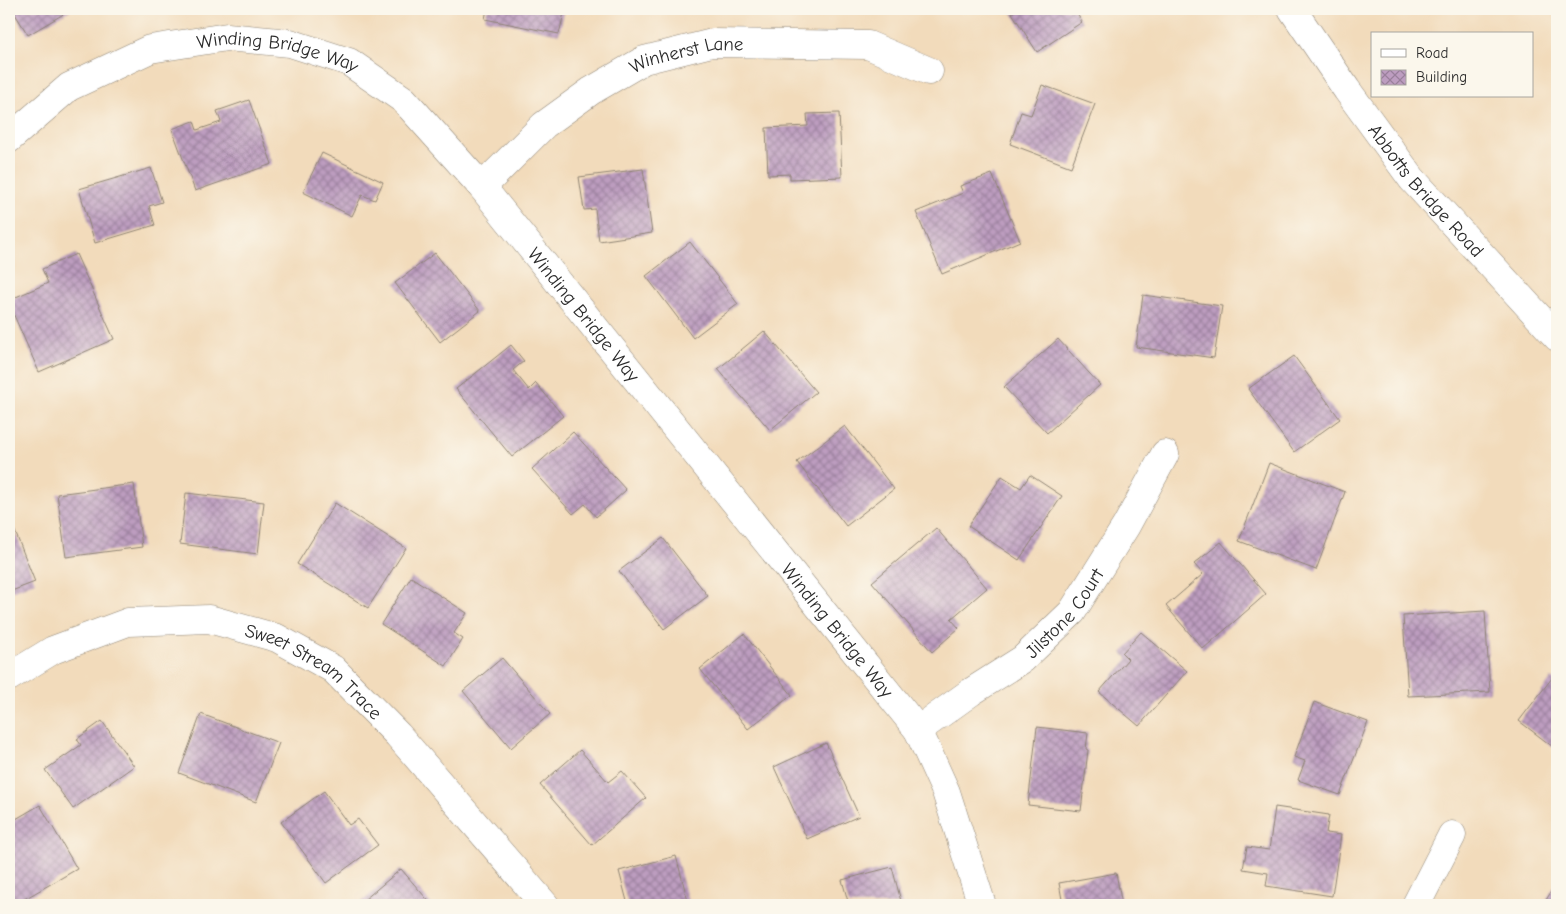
<svg xmlns="http://www.w3.org/2000/svg" width="1566" height="914" font-family="'Comic Neue',sans-serif">
<style>
.building{fill:url(#building-cross-hatch)}
.lines{fill:none;stroke-linecap:round;stroke-linejoin:round}
.street-casing{stroke:#8e8373;stroke-width:29}
.secondary-casing{stroke:#8e8373;stroke-width:29}
.street{stroke:#fff;stroke-width:28}
.secondary{stroke:#fff;stroke-width:28}
.labels{text-anchor:middle;stroke-width:4.5;stroke-linejoin:round;paint-order:stroke}
.street-label{font-size:19px;fill:#2b2b2b;stroke:#fbf7ec}
</style>
<defs>
<pattern id="building-cross-hatch" width="8" height="8" patternUnits="userSpaceOnUse" patternTransform="scale(1.25)"><rect width="8" height="8" fill="#bd9dc0"/><path d="M0 0l8 8M0 8l8-8" fill="none" stroke="#9a809c"/></pattern>
</defs>
<rect width="100%" height="100%" fill="#fbf7ec"/>
<filter id="ink" filterUnits="userSpaceOnUse"><feTurbulence type="fractalNoise" baseFrequency=".02" numOctaves="2"/><feDisplacementMap in="SourceGraphic" scale="10" xChannelSelector="R" yChannelSelector="G"/><feConvolveMatrix kernelMatrix="1 2 1 2 8 2 1 2 1" color-interpolation-filters="sRGB"/></filter>
<filter id="wash" filterUnits="userSpaceOnUse"><feTurbulence type="fractalNoise" baseFrequency=".0096" numOctaves="4" result="noise"/><feDisplacementMap in="SourceGraphic" scale="20" xChannelSelector="R" yChannelSelector="G"/><feGaussianBlur stdDeviation="1.12" result="paint"/><feColorMatrix in="noise" values="0 0 0 0 0 0 0 0 0 0 0 0 0 0 0 0 0 1.4 0 .05"/><feComposite in="paint" operator="in"/></filter>
<g filter="url(#wash)">
<rect width="100%" height="100%" fill="#f2dbbb"/>
<g id="blocks">
<path class="building" d="M 12,9 L 72,9 L 28,35 Z
M 487,9 L 565,9 L 559,34 L 485,19 Z
M 1018,9 L 1074,9 L 1082,22 L 1037,52 L 1012,13 Z
M 1042,85 L 1095,104 L 1071,167 L 1010,144 L 1021,112 L 1031,115 Z
M 249,100 L 272,164 L 195,191 L 172,129 L 194,121 L 197,130 L 221,122 L 217,111 Z
M 839,113 L 842,177 L 790,179 L 790,174 L 768,175 L 766,128 L 808,126 L 807,114 Z
M 322,153 L 383,182 L 375,200 L 362,195 L 352,216 L 303,192 Z
M 151,168 L 162,202 L 149,206 L 155,225 L 95,243 L 79,189 Z
M 643,169 L 652,233 L 599,241 L 595,209 L 584,210 L 579,177 Z
M 992,174 L 1020,241 L 942,274 L 916,212 L 963,193 L 960,186 Z
M 690,242 L 738,304 L 693,338 L 646,276 Z
M 435,253 L 480,311 L 440,342 L 395,283 Z
M 76,254 L 114,339 L 39,372 L 9,304 L 9,300 L 48,283 L 42,269 Z
M 1143,295 L 1222,306 L 1214,358 L 1136,347 Z
M 764,331 L 816,392 L 770,430 L 718,369 Z
M 1058,339 L 1100,385 L 1047,433 L 1004,387 Z
M 511,345 L 524,361 L 513,370 L 529,390 L 536,383 L 563,416 L 512,457 L 456,389 Z
M 1294,356 L 1340,419 L 1294,452 L 1248,389 Z
M 845,426 L 894,489 L 846,526 L 797,462 Z
M 573,432 L 626,490 L 596,517 L 585,504 L 573,514 L 532,469 Z
M 1269,463 L 1345,492 L 1316,570 L 1239,541 Z
M 1030,475 L 1062,496 L 1019,560 L 968,526 L 1002,476 L 1021,488 Z
M 134,484 L 142,547 L 66,557 L 57,494 Z
M 186,493 L 264,502 L 258,554 L 180,544 Z
M 335,503 L 406,548 L 368,608 L 297,564 Z
M 936,528 L 987,588 L 951,619 L 959,628 L 932,652 L 872,582 Z
M 14,529 L 35,582 L 9,592 L 9,531 Z
M 663,538 L 708,596 L 664,629 L 619,571 Z
M 1221,542 L 1266,594 L 1203,649 L 1166,606 L 1203,574 L 1194,564 Z
M 411,577 L 467,613 L 454,633 L 463,639 L 446,666 L 381,624 Z
M 1485,611 L 1490,692 L 1408,696 L 1403,616 Z
M 1141,632 L 1187,671 L 1139,726 L 1099,692 L 1128,659 L 1122,653 Z
M 744,634 L 792,695 L 748,729 L 700,669 Z
M 502,658 L 550,714 L 511,748 L 463,691 Z
M 1552,678 L 1557,682 L 1557,750 L 1519,721 Z
M 1314,702 L 1368,722 L 1340,795 L 1298,780 L 1305,761 L 1294,757 Z
M 201,714 L 279,743 L 256,802 L 179,773 Z
M 102,721 L 134,766 L 73,809 L 45,770 L 81,745 L 77,739 Z
M 1037,727 L 1088,733 L 1086,749 L 1088,750 L 1081,811 L 1028,805 Z
M 826,743 L 859,816 L 807,839 L 774,767 Z
M 580,750 L 608,782 L 622,771 L 646,798 L 592,845 L 540,785 Z
M 324,791 L 349,825 L 358,819 L 378,845 L 326,883 L 281,822 Z
M 40,805 L 77,869 L 14,905 L 9,905 L 9,823 Z
M 1275,807 L 1329,815 L 1326,833 L 1341,835 L 1332,896 L 1266,886 L 1268,873 L 1243,869 L 1247,847 L 1269,850 Z
M 676,856 L 689,905 L 628,905 L 619,871 Z
M 892,867 L 902,905 L 849,905 L 842,880 Z
M 401,869 L 432,905 L 358,905 Z
M 1116,873 L 1122,905 L 1063,905 L 1059,883 Z
M 1554,887 L 1557,889 L 1557,905 L 1543,905 Z"/>
</g>
</g>
<g filter="url(#ink)">
<use href="#blocks" fill-opacity="0" stroke="#8e8373" stroke-width="1"/>
<g class="lines">
<defs>
<g id="street">
<path id="s1" d="M 9,139 L 69,87 L 150,49 L 227,37 L 290,43 L 349,62 L 404,100 L 482,187 L 918,730 L 946,792 L 982,905"/>
<path id="s2" d="M 482,187 L 544,125 L 591,91 L 644,60 L 712,43 L 868,45 L 929,71"/>
<path id="s3" d="M 9,677 L 53,650 L 128,622 L 209,619 L 277,638 L 333,669 L 398,735 L 545,905"/>
<path id="s4" d="M 918,730 L 971,692 L 1023,659 L 1072,612 L 1126,526 L 1165,454"/>
<path d="M 1416,905 L 1452,835"/>
</g>
<g id="secondary">
<path id="s5" d="M 1292,9 L 1347,90 L 1412,179 L 1557,337"/>
</g>
</defs>
<use href="#street" class="street-casing"/>
<use href="#secondary" class="secondary-casing"/>
<use href="#street" class="street"/>
<use href="#secondary" class="secondary"/>
</g>
</g>
<g class="labels">
<g class="street-label">
<text dy="7" stroke="none"><textPath href="#s1" startOffset="299">Winding Bridge Way</textPath></text>
<text dy="7" stroke="none"><textPath href="#s2" startOffset="250">Winherst Lane</textPath></text>
<text dy="7" stroke="none"><textPath href="#s5" startOffset="226">Abbotts Bridge Road</textPath></text>
<text dy="7" stroke="none"><textPath href="#s1" startOffset="719">Winding Bridge Way</textPath></text>
<text dy="7" stroke="none"><textPath href="#s4" startOffset="189">Jilstone Court</textPath></text>
<text dy="7" stroke="none"><textPath href="#s1" startOffset="1124">Winding Bridge Way</textPath></text>
<text dy="7" stroke="none"><textPath href="#s3" startOffset="332">Sweet Stream Trace</textPath></text>
</g>
</g>
<rect width="1566" height="914" fill="none" stroke="#fbf7ec" stroke-width="30"/>
<rect x="1371" y="32" width="162" height="65" fill="#fbf7ec" stroke="#a8a59f"/>
<rect x="1381" y="49" width="25" height="8" fill="#ffffff" stroke="#a8a59f"/>
<text x="1416" y="58" font-size="15" fill="#2b2b2b">Road</text>
<rect x="1381" y="70" width="25" height="15" fill="url(#building-cross-hatch)" stroke="#a8a59f"/>
<text x="1416" y="82" font-size="15" fill="#2b2b2b">Building</text>
</svg>
